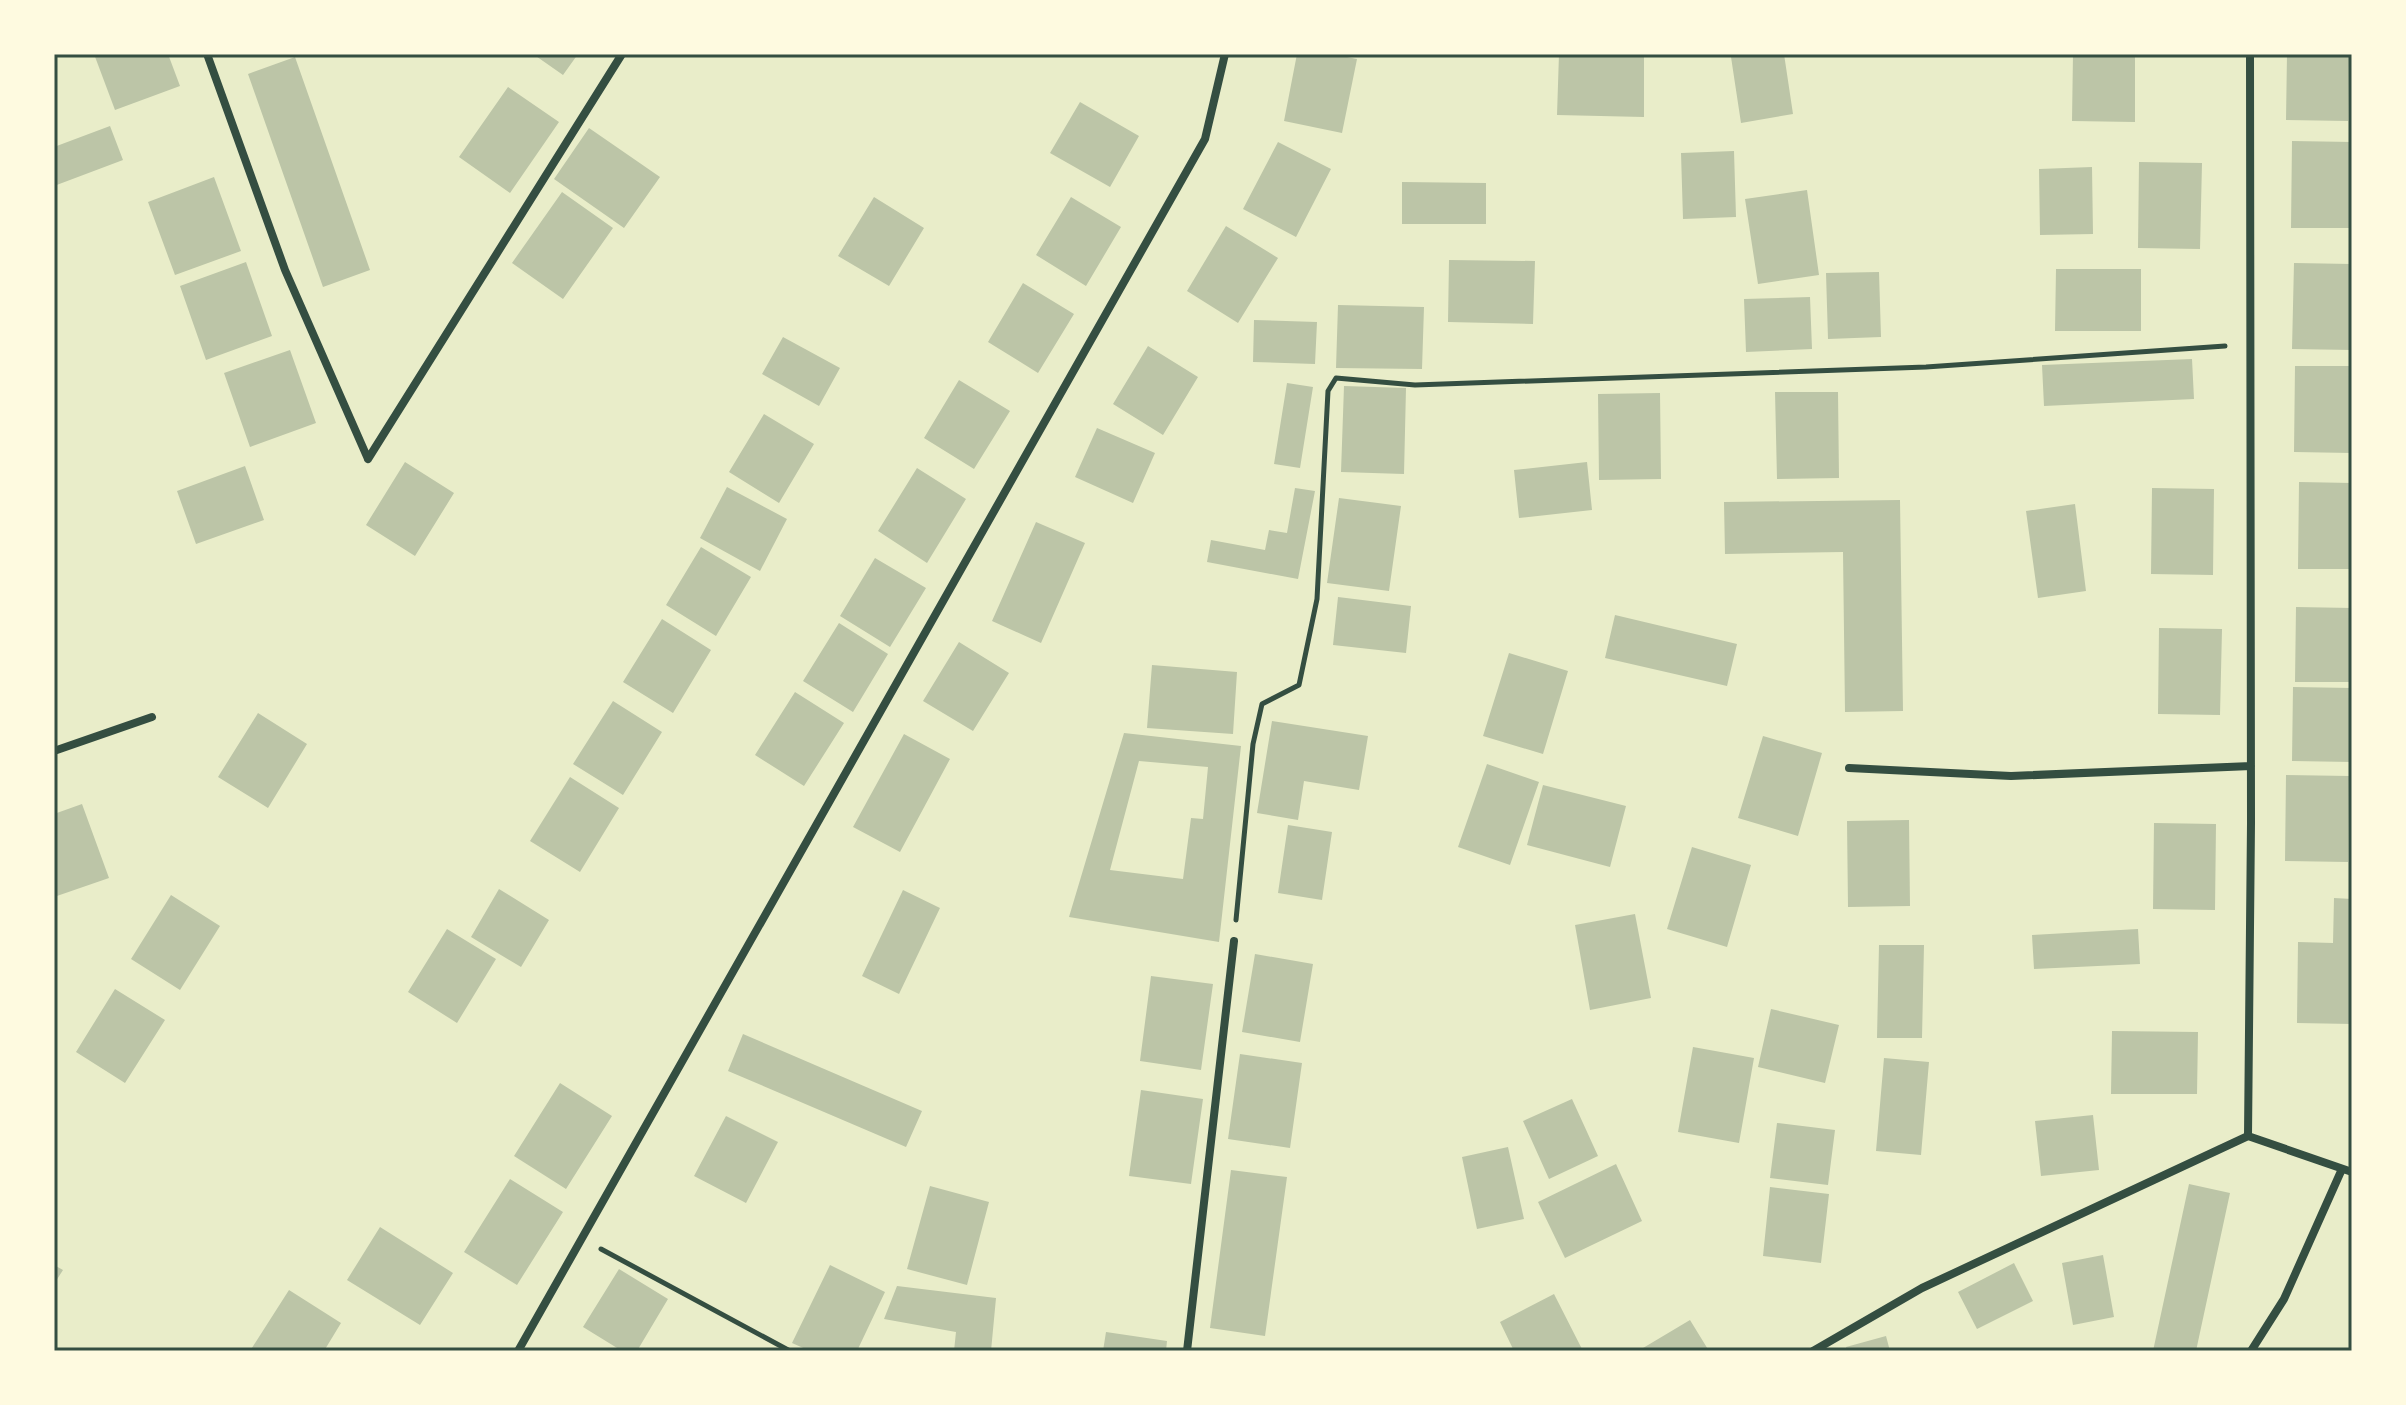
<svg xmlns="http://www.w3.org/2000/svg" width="2406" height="1405" font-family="Manrope,sans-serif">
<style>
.building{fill:#bcc5a7;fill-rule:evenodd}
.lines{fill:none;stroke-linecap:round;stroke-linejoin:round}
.path{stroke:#344e41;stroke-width:5}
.minor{stroke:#344e41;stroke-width:8}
.neatline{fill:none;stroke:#344e41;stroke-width:3}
</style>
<rect width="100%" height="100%" fill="#e9edc9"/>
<path class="building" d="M 94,54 L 168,54 L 180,86 L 115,110 Z
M 533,54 L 578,54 L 563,75 Z
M 1297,54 L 1332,54 L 1357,59 L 1342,133 L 1284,121 Z
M 1559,54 L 1644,54 L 1644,117 L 1557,115 Z
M 1752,54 L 1784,54 L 1793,114 L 1741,123 L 1731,57 Z
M 2073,54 L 2135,54 L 2135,122 L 2072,121 Z
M 2287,54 L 2349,54 L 2348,121 L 2286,120 Z
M 295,57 L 370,270 L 323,287 L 248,74 Z
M 508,87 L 559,122 L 510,193 L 459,157 Z
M 1080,102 L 1139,136 L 1110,187 L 1050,153 Z
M 110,126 L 123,160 L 54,186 L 54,147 Z
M 589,128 L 660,177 L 624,228 L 554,179 Z
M 2292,141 L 2352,142 L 2352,228 L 2291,228 Z
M 1278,142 L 1331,169 L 1296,237 L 1243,209 Z
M 1734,151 L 1736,217 L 1683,219 L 1681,153 Z
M 2139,162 L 2202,163 L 2200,249 L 2138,248 Z
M 2092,167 L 2093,234 L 2040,235 L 2039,169 Z
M 214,177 L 241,251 L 175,275 L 148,202 Z
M 1402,182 L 1486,183 L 1486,224 L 1402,224 Z
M 1807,190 L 1819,275 L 1758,284 L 1745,199 Z
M 562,192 L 613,228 L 563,299 L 512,263 Z
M 874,197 L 924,228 L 889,286 L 838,256 Z
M 1071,197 L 1121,227 L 1086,286 L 1036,255 Z
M 1226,226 L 1278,258 L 1238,323 L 1187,291 Z
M 1449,260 L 1535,261 L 1533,324 L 1448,322 Z
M 246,262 L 272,336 L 206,360 L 180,286 Z
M 2294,263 L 2352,264 L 2352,350 L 2292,349 Z
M 2056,269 L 2141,269 L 2141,331 L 2055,331 Z
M 1879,272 L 1881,337 L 1828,339 L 1826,273 Z
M 1023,283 L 1074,314 L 1038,373 L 988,342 Z
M 1810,297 L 1812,349 L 1746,352 L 1744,299 Z
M 1338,305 L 1424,307 L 1422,369 L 1336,368 Z
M 1254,320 L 1317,322 L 1315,364 L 1253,362 Z
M 783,337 L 840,368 L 819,406 L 762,374 Z
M 1148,346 L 1198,377 L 1163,435 L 1113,404 Z
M 290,350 L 316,423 L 250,447 L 224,373 Z
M 2192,359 L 2194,399 L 2044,406 L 2042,365 Z
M 2295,366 L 2352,366 L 2352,453 L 2294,452 Z
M 959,380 L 1010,411 L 974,469 L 924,438 Z
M 1287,383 L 1313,387 L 1300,468 L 1274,464 Z
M 1344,386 L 1406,388 L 1404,474 L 1341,472 Z
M 1775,392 L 1838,392 L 1839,478 L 1777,479 Z
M 1660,393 L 1661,479 L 1599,480 L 1598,394 Z
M 764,414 L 814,444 L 779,503 L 729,472 Z
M 1097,428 L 1155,453 L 1133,503 L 1075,477 Z
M 405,462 L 454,493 L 415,556 L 366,525 Z
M 1587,462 L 1592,510 L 1519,518 L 1514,470 Z
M 245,466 L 264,520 L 196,544 L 177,491 Z
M 917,468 L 966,499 L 927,563 L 878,531 Z
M 2299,482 L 2352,483 L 2352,569 L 2298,569 Z
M 727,487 L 787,519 L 760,571 L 700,538 Z
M 1295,488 L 1315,491 L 1298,579 L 1207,562 L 1211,540 L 1265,550 L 1269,530 L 1287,533 Z
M 2152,488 L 2214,489 L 2213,575 L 2151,574 Z
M 1339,498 L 1401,506 L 1389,591 L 1327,583 Z
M 1900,500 L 1903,711 L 1845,712 L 1843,552 L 1725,554 L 1724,502 Z
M 2075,504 L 2086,591 L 2038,598 L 2026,511 Z
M 1036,522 L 1085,543 L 1041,643 L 992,621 Z
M 701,547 L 751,577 L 716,636 L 666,605 Z
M 875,558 L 926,588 L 890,647 L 840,616 Z
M 1338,597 L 1411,606 L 1406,653 L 1333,645 Z
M 2296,607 L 2352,608 L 2352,682 L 2295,682 Z
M 1615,615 L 1737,644 L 1727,686 L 1605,658 Z
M 662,619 L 711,650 L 673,713 L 623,682 Z
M 839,623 L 888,654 L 853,712 L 803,681 Z
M 2159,628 L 2222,629 L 2220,715 L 2158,714 Z
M 959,642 L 1009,673 L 973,731 L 923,701 Z
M 1509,653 L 1568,671 L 1543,754 L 1483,736 Z
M 1152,665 L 1237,672 L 1233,734 L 1147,728 Z
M 2293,687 L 2352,688 L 2352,762 L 2292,761 Z
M 795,692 L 844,723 L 804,786 L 755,755 Z
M 613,701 L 662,732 L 623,795 L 573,764 Z
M 258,713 L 307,744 L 268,808 L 218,777 Z
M 1272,721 L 1368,736 L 1359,790 L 1304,781 L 1298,820 L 1257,813 Z
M 1124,733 L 1241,746 L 1219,942 L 1069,917 ZM 1139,761 L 1208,767 L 1203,819 L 1191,818 L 1183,879 L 1110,870 Z
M 904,734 L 950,759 L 900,852 L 853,827 Z
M 1763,736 L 1822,753 L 1798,836 L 1738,818 Z
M 1487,764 L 1539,782 L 1510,865 L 1458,847 Z
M 2286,775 L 2349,776 L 2348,862 L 2285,861 Z
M 570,777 L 619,808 L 580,872 L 530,841 Z
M 1543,785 L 1626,806 L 1610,867 L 1527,845 Z
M 82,804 L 109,878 L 54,897 L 54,814 Z
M 1909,820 L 1910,906 L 1848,907 L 1847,821 Z
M 2154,823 L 2216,824 L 2215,910 L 2153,909 Z
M 1288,825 L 1332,832 L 1322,900 L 1278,893 Z
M 1692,847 L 1751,865 L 1727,947 L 1667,929 Z
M 499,889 L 549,920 L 521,967 L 471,937 Z
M 903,890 L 940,908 L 899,994 L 862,976 Z
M 171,895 L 220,926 L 180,990 L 131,959 Z
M 2334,898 L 2352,899 L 2352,1024 L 2297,1023 L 2298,942 L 2333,943 Z
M 1635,914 L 1651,998 L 1590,1010 L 1575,925 Z
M 447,929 L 496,959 L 457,1023 L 408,992 Z
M 2138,929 L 2140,964 L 2034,969 L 2032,935 Z
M 1879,945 L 1924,945 L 1922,1038 L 1877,1038 Z
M 1255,954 L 1313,964 L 1300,1042 L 1242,1032 Z
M 1151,976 L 1213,984 L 1201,1070 L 1140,1061 Z
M 115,989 L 165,1020 L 125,1083 L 76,1052 Z
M 1771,1009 L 1839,1025 L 1825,1083 L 1758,1067 Z
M 2112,1031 L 2198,1032 L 2197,1094 L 2111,1094 Z
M 743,1034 L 922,1111 L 906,1147 L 728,1071 Z
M 1693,1047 L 1754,1058 L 1739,1143 L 1678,1132 Z
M 1240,1054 L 1302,1063 L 1290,1148 L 1228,1139 Z
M 1884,1058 L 1929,1062 L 1921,1155 L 1876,1151 Z
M 560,1083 L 612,1116 L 566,1189 L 514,1156 Z
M 1141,1090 L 1203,1099 L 1191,1184 L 1129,1176 Z
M 1572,1099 L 1598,1156 L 1549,1179 L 1523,1121 Z
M 2093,1115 L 2099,1170 L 2041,1176 L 2035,1121 Z
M 726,1116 L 778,1142 L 746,1203 L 694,1176 Z
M 1777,1123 L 1835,1130 L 1828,1185 L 1770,1178 Z
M 1508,1147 L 1524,1219 L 1477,1229 L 1462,1157 Z
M 1616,1164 L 1642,1221 L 1565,1258 L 1538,1202 Z
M 1231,1170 L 1287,1177 L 1265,1336 L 1210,1328 Z
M 510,1179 L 563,1212 L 517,1285 L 464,1252 Z
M 2189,1184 L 2230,1193 L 2196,1351 L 2153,1351 Z
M 930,1186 L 989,1202 L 967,1285 L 907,1269 Z
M 1770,1187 L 1829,1194 L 1821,1263 L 1763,1256 Z
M 380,1227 L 453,1273 L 420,1325 L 347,1280 Z
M 2103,1255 L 2114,1317 L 2073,1325 L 2062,1263 Z
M 2014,1263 L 2033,1301 L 1977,1329 L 1958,1292 Z
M 54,1265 L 63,1270 L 54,1284 Z
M 830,1265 L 885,1292 L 857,1351 L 810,1351 L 792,1343 Z
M 619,1269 L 668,1299 L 637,1351 L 622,1351 L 583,1327 Z
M 897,1286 L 996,1298 L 991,1351 L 954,1351 L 956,1332 L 884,1319 Z
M 289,1290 L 341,1323 L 324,1351 L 250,1351 Z
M 1554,1294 L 1583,1351 L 1514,1351 L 1500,1322 Z
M 1690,1320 L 1709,1351 L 1638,1351 Z
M 1106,1332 L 1167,1341 L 1166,1351 L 1103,1351 Z
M 1886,1336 L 1890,1351 L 1847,1351 L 1846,1347 Z"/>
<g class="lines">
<path class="path" d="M 1236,920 L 1253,744 L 1262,704 L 1299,685 L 1317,599 L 1328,391 L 1336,378 L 1415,385 L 1926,367 L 2225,346
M 601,1249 L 790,1351"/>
<path class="minor" d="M 207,54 L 285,270 L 368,459
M 368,459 L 622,54
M 54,751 L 152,717
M 1849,768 L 2011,776 L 2251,766
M 2248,1136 L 2251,823 L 2250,54
M 2248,1136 L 2352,1172
M 518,1351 L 1205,139 L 1225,54
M 1187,1351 L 1234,941
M 1813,1351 L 1922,1288 L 2248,1136
M 2251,1351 L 2284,1299 L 2342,1169"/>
</g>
<rect width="2406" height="1405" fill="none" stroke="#fefae0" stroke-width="112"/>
<rect x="56" y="56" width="2294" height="1293" class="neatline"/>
</svg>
